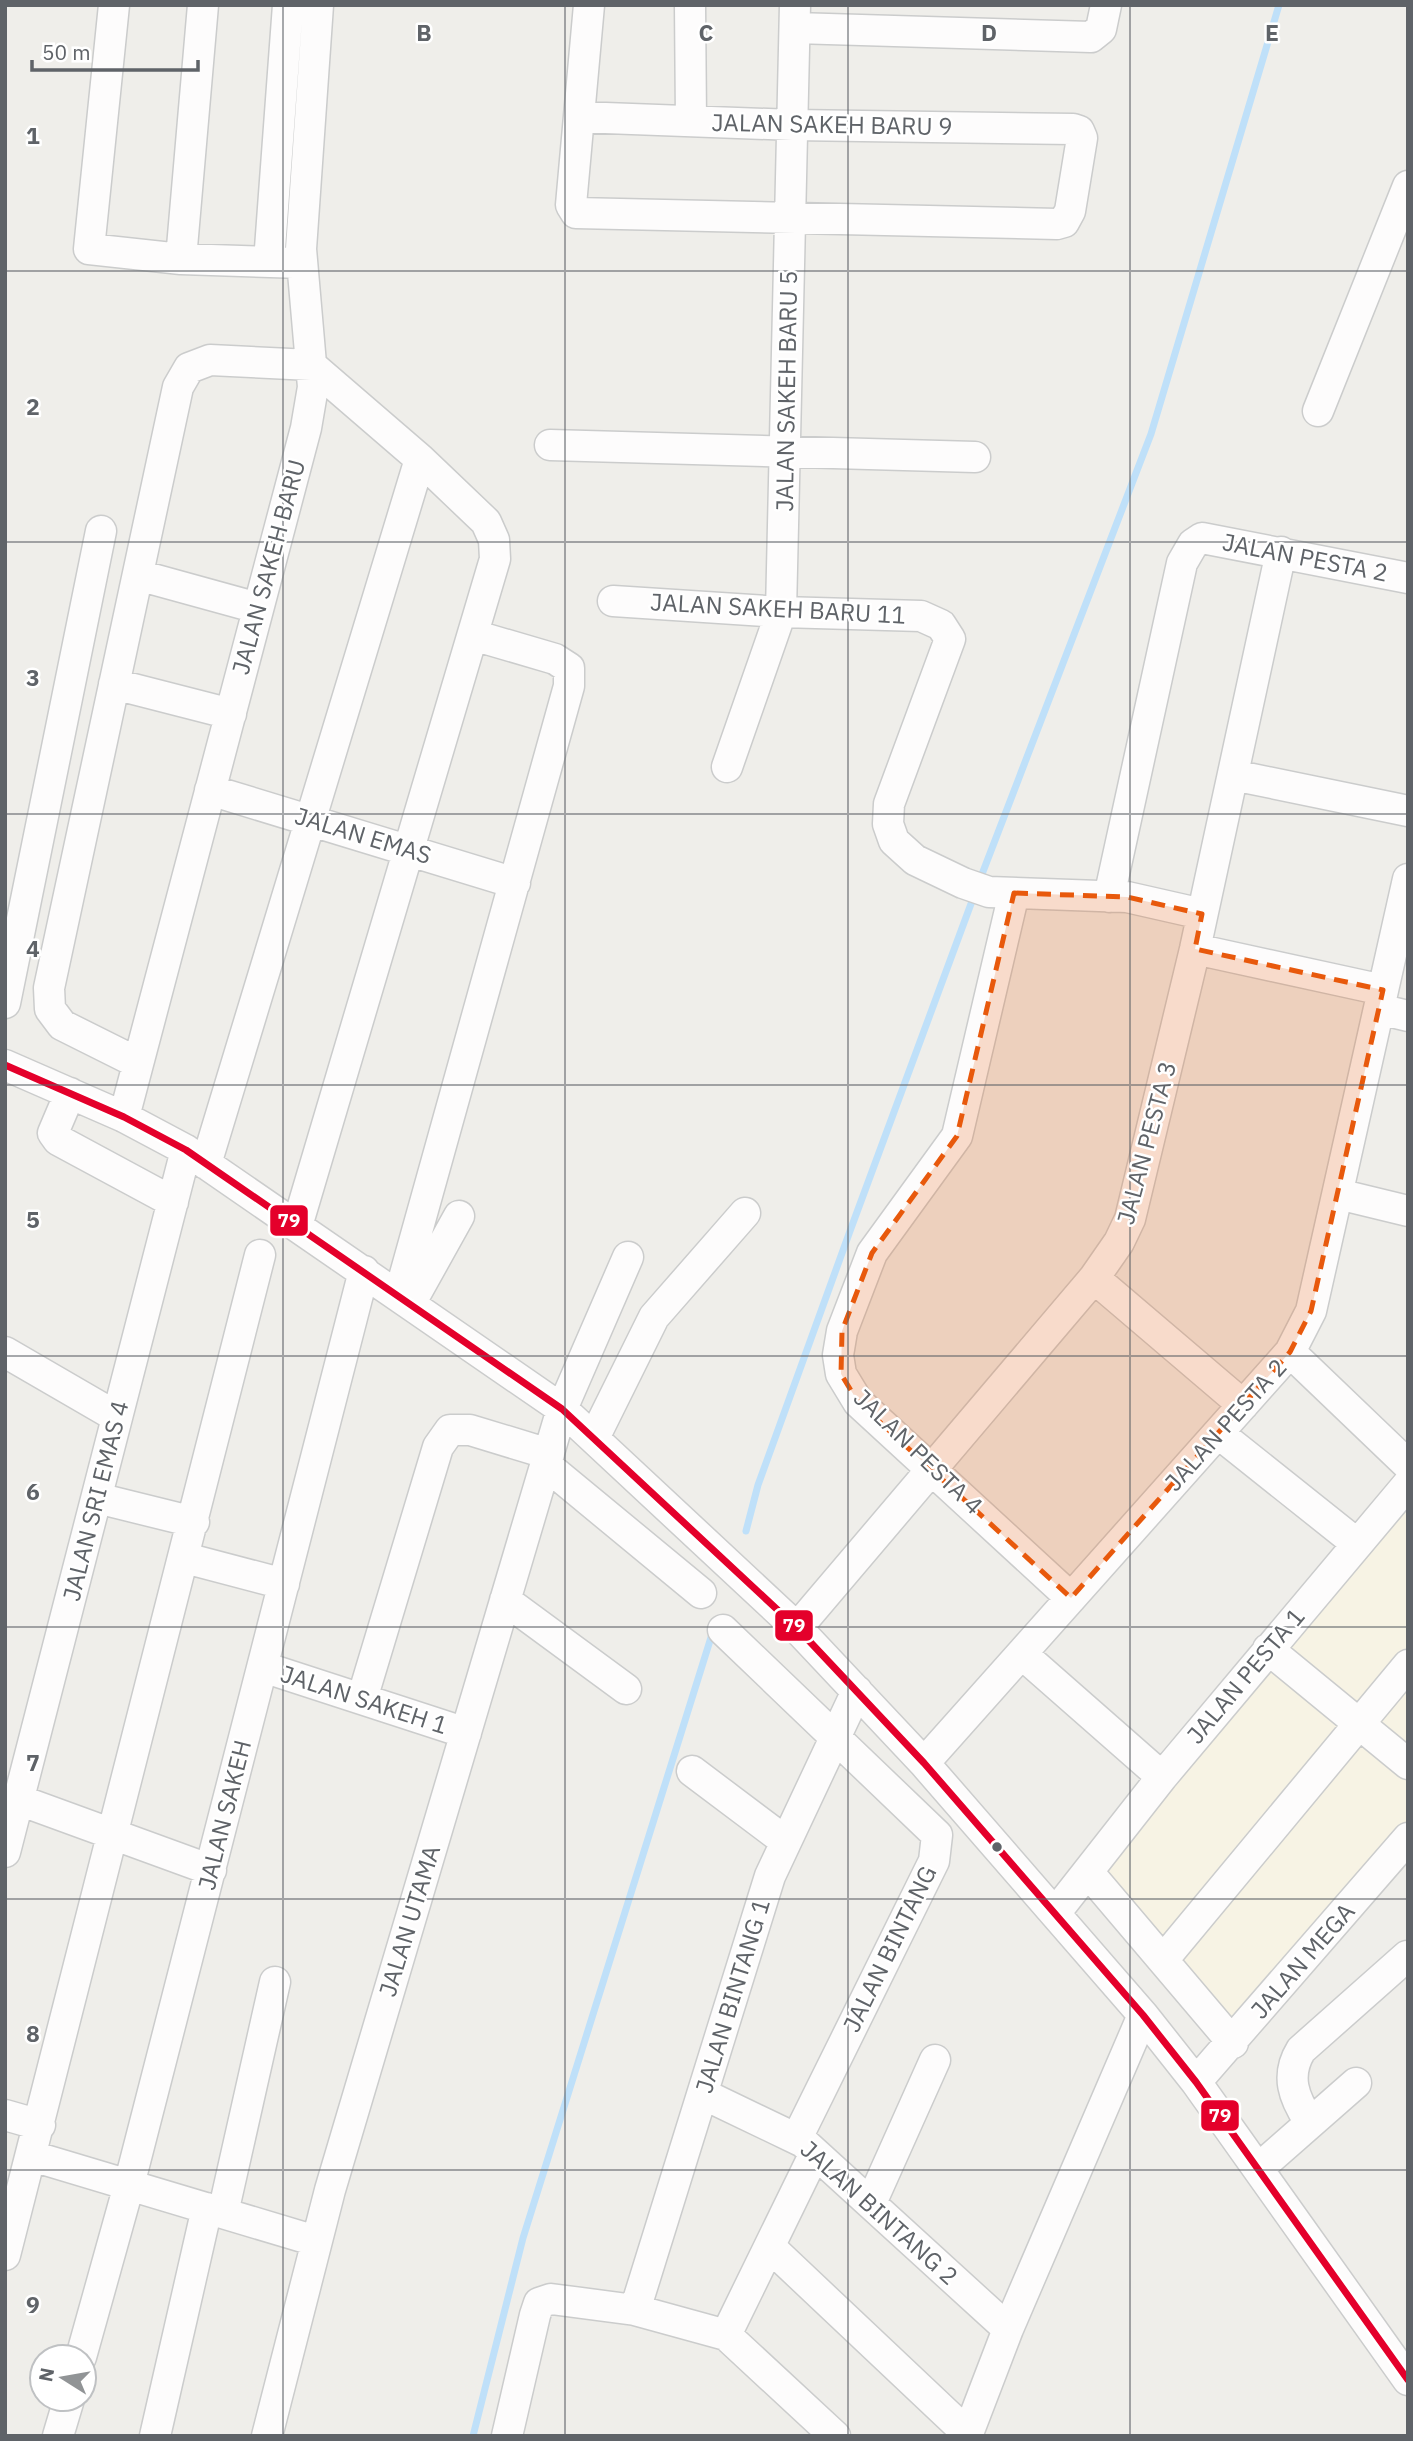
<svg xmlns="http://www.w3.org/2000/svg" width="1413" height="2441" font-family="'IBM Plex Sans',sans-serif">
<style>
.commercial{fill:#f7f3e4}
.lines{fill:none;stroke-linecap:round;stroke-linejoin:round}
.stream{stroke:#bfe0f9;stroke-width:7}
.minor-casing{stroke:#cbcccc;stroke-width:33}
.minor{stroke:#fdfcfc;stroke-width:30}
.bus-1-casing{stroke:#fff;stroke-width:12}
.bus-1{stroke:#e4002b;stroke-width:7}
.marked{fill:#e8590c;fill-opacity:0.2;stroke:#e8590c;stroke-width:5;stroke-dasharray:14 9;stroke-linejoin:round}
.grid{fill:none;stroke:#5f6368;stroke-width:2;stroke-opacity:0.55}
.bus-dot{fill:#5f6368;stroke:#fff;stroke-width:2.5}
.labels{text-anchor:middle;stroke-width:5;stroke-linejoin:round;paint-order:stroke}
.street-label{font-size:24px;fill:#5f6368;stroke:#fff}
.grid-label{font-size:23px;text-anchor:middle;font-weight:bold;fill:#5f6368;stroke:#fff;stroke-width:5;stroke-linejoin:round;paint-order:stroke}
.line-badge{stroke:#fff;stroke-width:2.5}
.badge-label{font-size:19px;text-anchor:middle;font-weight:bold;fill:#fff}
</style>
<rect width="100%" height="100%" fill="#efeeea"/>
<path class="commercial" d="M 1408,1476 L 1408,1850 L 1233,2054 L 1078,1871 Z"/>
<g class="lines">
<path class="stream" d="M 979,882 L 1151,434 L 1279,5
M 746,1531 L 758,1485 L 850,1231 L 975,893
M 473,2436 L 523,2238 L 713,1631"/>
<defs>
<path id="minor" d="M 114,5 L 89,249 L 181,259 L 302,263
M 690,5 L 691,121
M 795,28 L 1091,37 L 1101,29 L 1106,5
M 579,117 L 793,125 L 1073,129 L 1079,131 L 1082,138 L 1070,211 L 1064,222 L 1057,224 L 576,213 L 571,205 L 589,5
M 181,259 L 203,5
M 269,262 L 288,5
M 1318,411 L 1408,186
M 550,445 L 975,457
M 138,575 L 258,608
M 613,601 L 781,612 L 921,616 L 941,625 L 950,639 L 889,804 L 888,824 L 894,841 L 915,860 L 963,883 L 989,892 L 1127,897 L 1202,914
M 114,684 L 231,714
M 727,767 L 781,612 L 795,5
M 1233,775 L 1408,811
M 210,790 L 515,883
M 1014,893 L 957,1136 L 872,1253 L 842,1331 L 838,1355 L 841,1374 L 858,1402 L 1071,1598
M 1109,897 L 1182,563 L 1193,544 L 1202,538 L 1408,578
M 1195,949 L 1383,990
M 5,1003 L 101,531
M 1379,1009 L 1408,1016
M 138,1063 L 62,1025 L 50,1009 L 49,988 L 178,387 L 189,368 L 210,360 L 311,365 L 420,459 L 486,522 L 494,540 L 495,559 L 297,1226
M 5,1065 L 124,1117 L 186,1150 L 562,1409 L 797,1628 L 924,1763 L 1143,2015 L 1196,2082 L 1408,2380
M 70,1093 L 53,1133 L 58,1140 L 173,1202
M 124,1117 L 306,428 L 313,387 L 301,249 L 318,5
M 206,1164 L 420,459
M 1338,1194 L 1408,1211
M 1094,1278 L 1243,1405
M 399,1296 L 569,686 L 569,668 L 555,659 L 473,635
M 410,1304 L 459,1216
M 5,1352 L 117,1417
M 1290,1352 L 1408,1465
M 1218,1433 L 1356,1543
M 594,1438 L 654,1317 L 745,1213
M 546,1465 L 701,1593
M 97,1498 L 194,1522
M 185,1558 L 284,1584
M 505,1600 L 626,1689
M 797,1628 L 1094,1278 L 1119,1242 L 1130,1219 L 1195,949 L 1281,552
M 723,1630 L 937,1835 L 934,1861 L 797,2138
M 1268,1649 L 1408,1764
M 1022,1654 L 1162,1777
M 263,1667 L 466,1733
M 362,1699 L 438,1447 L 450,1430 L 470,1430 L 549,1454
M 924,1763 L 1290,1352 L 1311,1311 L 1408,879
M 692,1771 L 785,1841
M 19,1800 L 211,1870
M 5,1852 L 186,1150
M 1088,1872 L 1233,2043
M 1056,1912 L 1162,1777 L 1408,1484
M 1163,1960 L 1408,1665
M 1196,2082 L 1408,1838
M 703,2094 L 803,2142 L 1008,2329
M 5,2115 L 40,2125
M 1309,2121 C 1294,2098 1285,2076 1301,2050 L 1407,1956
M 32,2156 L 316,2241
M 1258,2169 L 1356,2083
M 871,2203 L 935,2060
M 223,2213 L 275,1982
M 770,2247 L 968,2434
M 5,2255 L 260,1255
M 635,2310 L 770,1876 L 857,1691
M 726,2335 L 814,2155
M 81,2357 L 129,2185 L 364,1271
M 58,2436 L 69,2399
M 155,2436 L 207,2208
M 267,2436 L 330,2190 L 562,1409 L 628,1257
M 507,2436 L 535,2315 L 539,2303 L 551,2299 L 635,2310 L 726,2335 L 835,2436
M 967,2436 L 1008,2329 L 1143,2015"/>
</defs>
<use href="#minor" class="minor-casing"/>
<use href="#minor" class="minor"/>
<defs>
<path id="bus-1" d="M 5,1065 L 124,1117 L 186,1150 L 562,1409 L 797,1628 L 924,1763 L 1143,2015 L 1196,2082 L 1408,2380"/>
</defs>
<use href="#bus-1" class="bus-1-casing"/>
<use href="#bus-1" class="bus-1"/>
</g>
<path class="marked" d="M 1014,893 L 1127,897 L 1202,914 L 1195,949 L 1383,990 L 1311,1311 L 1290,1352 L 1071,1598 L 858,1402 L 841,1374 L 842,1331 L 872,1253 L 957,1136 Z"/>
<path class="grid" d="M 283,5 L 283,2436M 565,5 L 565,2436M 848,5 L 848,2436M 1130,5 L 1130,2436M 5,271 L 1408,271M 5,542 L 1408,542M 5,814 L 1408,814M 5,1085 L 1408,1085M 5,1356 L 1408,1356M 5,1627 L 1408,1627M 5,1899 L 1408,1899M 5,2170 L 1408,2170"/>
<circle class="bus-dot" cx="997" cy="1847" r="6"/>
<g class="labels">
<g class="street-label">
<text transform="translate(832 125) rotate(1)" y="8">JALAN SAKEH BARU 9</text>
<text transform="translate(787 391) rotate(-89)" y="8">JALAN SAKEH BARU 5</text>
<text transform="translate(1305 558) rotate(11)" y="8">JALAN PESTA 2</text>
<text transform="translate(269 567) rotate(-75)" y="8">JALAN SAKEH BARU</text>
<text transform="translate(778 609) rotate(3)" y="8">JALAN SAKEH BARU 11</text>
<text transform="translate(363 836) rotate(17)" y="8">JALAN EMAS</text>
<text transform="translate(1147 1143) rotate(-75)" y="8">JALAN PESTA 3</text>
<text transform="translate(1226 1425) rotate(-48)" y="8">JALAN PESTA 2</text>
<text transform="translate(918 1452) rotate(44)" y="8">JALAN PESTA 4</text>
<text transform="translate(96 1501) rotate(-76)" y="8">JALAN SRI EMAS 4</text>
<text transform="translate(1246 1676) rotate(-50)" y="8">JALAN PESTA 1</text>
<text transform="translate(364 1700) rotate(18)" y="8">JALAN SAKEH 1</text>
<text transform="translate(225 1815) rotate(-76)" y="8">JALAN SAKEH</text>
<text transform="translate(410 1921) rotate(-73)" y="8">JALAN UTAMA</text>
<text transform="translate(890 1949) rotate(-64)" y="8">JALAN BINTANG</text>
<text transform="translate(1303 1961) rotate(-49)" y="8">JALAN MEGA</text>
<text transform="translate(733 1996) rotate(-73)" y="8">JALAN BINTANG 1</text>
<text transform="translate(879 2213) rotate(42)" y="8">JALAN BINTANG 2</text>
</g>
</g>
<g class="grid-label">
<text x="424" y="41">B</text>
<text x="706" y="41">C</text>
<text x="989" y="41">D</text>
<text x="1272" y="41">E</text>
<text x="33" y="144">1</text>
<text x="33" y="415">2</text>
<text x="33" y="686">3</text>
<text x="33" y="957">4</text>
<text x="33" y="1228">5</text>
<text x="33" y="1500">6</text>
<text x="33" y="1771">7</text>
<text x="33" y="2042">8</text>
<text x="33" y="2313">9</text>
</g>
<g class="line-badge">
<rect x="269" y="1204" width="40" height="33" rx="7" fill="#e4002b"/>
<rect x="774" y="1609" width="40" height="33" rx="7" fill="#e4002b"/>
<rect x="1200" y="2099" width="40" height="33" rx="7" fill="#e4002b"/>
</g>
<g class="badge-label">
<text x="289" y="1227">79</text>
<text x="794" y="1632">79</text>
<text x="1220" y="2122">79</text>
</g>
<rect width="1413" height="2441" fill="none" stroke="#5f6368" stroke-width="14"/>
<g transform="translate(63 2378) rotate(281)"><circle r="33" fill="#ffffff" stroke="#bfc1c3" stroke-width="2"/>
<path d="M0-5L12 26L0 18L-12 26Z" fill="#919496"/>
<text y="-10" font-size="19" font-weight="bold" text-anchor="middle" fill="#5f6368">N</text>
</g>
<path d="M32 60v10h166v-10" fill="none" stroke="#5f6368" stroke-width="3.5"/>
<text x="42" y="60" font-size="21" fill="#5f6368" stroke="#ffffff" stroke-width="5" paint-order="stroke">50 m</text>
</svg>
